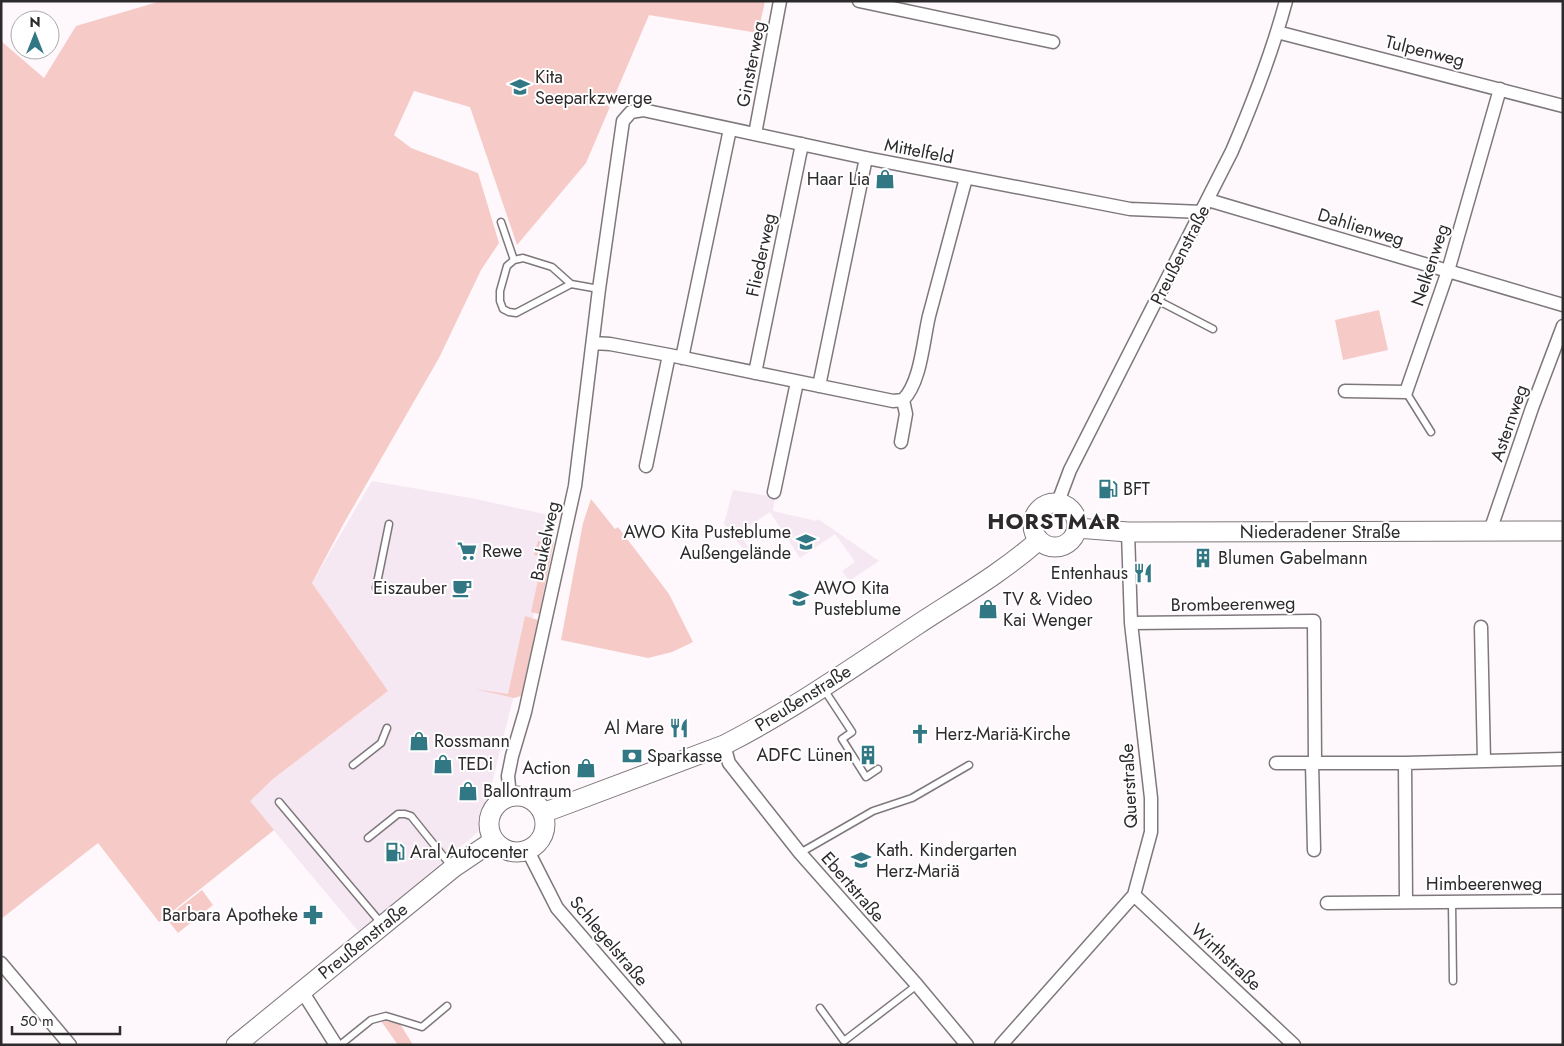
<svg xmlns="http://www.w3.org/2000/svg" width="1564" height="1046" font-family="Jost,sans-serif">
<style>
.built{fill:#f6e8f2}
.green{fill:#f6cbc7}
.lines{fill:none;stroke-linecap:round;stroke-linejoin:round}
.lane-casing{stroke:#7e787c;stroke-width:9}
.street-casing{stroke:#7e787c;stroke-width:15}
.secondary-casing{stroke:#7e787c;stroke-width:21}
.lane{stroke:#fff;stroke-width:6}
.street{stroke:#fff;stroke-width:12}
.secondary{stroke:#fff;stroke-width:19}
.labels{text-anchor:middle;stroke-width:4;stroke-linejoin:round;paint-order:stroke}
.street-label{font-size:18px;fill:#2d2a2c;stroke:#fff}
.poi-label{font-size:18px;fill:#2d2a2c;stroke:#fff;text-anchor:start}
.district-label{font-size:22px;font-weight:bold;letter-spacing:1px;fill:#2d2a2c;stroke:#fff}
</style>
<rect width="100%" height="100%" fill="#fef7fc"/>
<path class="built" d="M 372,481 L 476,499 L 558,517 L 491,787 L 478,832 L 359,932 L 249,801 L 273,779 L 387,691 L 312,583 Z
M 733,490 L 775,497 L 773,511 L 816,521 L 818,519 L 879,561 L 849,581 L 842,571 L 855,562 L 835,534 L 800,558 L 770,512 L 739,533 L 750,550 L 746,553 L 724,524 Z"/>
<path class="green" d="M 161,1 L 765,1 L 758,33 L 649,15 L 586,163 L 517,245 L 470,107 L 414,91 L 394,135 L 411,148 L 478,173 L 499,243 L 481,270 L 439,358 L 344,523 L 312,583 L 388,691 L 273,779 L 250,801 L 274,830 L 159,922 L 98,843 L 1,919 L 1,41 L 44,78 L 76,26 Z
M 1379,310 L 1388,350 L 1343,360 L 1335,320 Z
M 591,499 L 615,529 L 618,527 L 669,594 L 693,642 L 672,652 L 648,658 L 561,640 L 583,523 Z
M 543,540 L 554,542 L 539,614 L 531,612 L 543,557 L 534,555 L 538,541 L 543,542 Z
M 525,616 L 538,620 L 521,696 L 514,698 L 475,689 L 508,694 Z
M 202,890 L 213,905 L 178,933 L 166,918 Z
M 381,1021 L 399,1022 L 413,1045 L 398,1045 Z"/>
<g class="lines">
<defs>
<path id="lane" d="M 501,222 L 514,260
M 571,284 L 516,313 L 509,312 L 503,309 L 500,301 L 500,291 L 507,266 L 514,260 L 523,258 L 552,267 L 571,284 L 599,289
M 1157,300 L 1213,329
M 1406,392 L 1431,432
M 376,588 L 389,524
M 823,688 L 852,732 L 842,739 L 866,777 L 878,769
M 353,765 L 381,743 L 387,728
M 279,802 L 381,923
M 368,838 L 398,814 L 405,814 L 411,816 L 452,867
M 800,853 L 873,811 L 912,798 L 969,765
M 1452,902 L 1453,981
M 820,1008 L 844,1041 L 917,985
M 340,1045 L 371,1020 L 386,1016 L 422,1027 L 447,1006"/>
<path id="street" d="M 859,1 L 1053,42
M 1277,32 L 1563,106
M 755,134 L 780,1
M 1208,200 L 1563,305
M 593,343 L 610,344 L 669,355 L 893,401 L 903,400 C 921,382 923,341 929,316 C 941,270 954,224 966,178
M 682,358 L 730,129
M 755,373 L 802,144
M 819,386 L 866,158
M 1345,391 L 1406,392 L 1448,271 L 1500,89
M 901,442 L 906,414 L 903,400
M 646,466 L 669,355
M 774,492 L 797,382
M 1058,502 L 1070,470 L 1232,151 C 1253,102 1272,53 1286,1
M 1490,531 L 1532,408 L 1563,326
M 1131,623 L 1314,621 L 1315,762
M 1481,627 L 1484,761
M 724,745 L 729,763 L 800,853 L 917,985 L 967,1045
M 1312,762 L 1314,850
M 1276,763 L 1405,763 L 1563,759
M 1405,763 L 1406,902
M 510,797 L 508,776 L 512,756 L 525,712 L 575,486 L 599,289 L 623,121 L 631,112 L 643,110 L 866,158 L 1130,209 L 1202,212
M 528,851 L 557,908 L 675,1045
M 1134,895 L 1294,1045
M 1327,903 L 1563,901
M 1,963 L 70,1045
M 302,991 L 336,1045
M 1001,1045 L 1134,895 L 1151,832 L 1151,798 L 1131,623 L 1128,532"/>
<path id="secondary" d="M1033 525a22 22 0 1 1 44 0a22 22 0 1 1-44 0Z
M 1077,528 L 1128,532 L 1563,531
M489 824a28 28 0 1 1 56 0a28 28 0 1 1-56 0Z
M 543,813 L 724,745 C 791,711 855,666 917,625 C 958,598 1002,573 1039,540
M 236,1045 L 453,868 L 493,841"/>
</defs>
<use href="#lane" class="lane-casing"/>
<use href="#street" class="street-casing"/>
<use href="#secondary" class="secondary-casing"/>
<use href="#lane" class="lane"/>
<use href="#street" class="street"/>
<use href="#secondary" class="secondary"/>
</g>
<defs>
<symbol id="school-bare" viewBox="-9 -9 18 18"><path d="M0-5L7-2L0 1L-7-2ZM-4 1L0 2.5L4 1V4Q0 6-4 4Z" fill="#317784" stroke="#fff" stroke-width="2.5" paint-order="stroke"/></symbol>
<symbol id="shop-bare" viewBox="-9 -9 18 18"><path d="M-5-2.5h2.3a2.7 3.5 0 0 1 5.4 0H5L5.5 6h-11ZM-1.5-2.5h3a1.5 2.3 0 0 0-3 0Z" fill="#317784" stroke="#fff" stroke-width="2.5" paint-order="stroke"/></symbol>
<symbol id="fuel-bare" viewBox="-9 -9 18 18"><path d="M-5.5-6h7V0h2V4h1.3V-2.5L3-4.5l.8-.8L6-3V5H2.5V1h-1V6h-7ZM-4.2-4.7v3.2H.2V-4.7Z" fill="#317784" stroke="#fff" stroke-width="2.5" paint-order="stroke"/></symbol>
<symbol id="supermarket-bare" viewBox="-9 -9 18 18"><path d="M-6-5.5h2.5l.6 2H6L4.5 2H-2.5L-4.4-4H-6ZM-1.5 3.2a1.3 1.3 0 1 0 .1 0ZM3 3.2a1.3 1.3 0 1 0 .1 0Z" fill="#317784" stroke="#fff" stroke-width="2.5" paint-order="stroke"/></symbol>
<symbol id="building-bare" viewBox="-9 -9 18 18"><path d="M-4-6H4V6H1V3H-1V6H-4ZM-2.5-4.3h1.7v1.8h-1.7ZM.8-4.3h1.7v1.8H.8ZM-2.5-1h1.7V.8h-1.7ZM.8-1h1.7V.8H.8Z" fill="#317784" stroke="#fff" stroke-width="2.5" paint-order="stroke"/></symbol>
<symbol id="restaurant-bare" viewBox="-9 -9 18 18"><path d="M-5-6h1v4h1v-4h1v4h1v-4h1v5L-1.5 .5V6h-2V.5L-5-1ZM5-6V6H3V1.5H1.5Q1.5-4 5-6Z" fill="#317784" stroke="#fff" stroke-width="2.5" paint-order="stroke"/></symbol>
<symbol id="cafe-bare" viewBox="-9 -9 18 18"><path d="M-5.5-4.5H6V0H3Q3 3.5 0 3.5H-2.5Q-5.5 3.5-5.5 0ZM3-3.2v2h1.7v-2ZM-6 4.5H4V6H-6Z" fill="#317784" stroke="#fff" stroke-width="2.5" paint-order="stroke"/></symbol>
<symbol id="church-bare" viewBox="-9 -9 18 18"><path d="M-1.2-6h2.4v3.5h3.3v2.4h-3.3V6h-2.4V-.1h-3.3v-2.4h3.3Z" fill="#317784" stroke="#fff" stroke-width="2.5" paint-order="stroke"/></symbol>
<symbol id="bank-bare" viewBox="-9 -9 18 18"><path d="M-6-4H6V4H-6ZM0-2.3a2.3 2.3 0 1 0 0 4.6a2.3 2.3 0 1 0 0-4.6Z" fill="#317784" stroke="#fff" stroke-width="2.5" paint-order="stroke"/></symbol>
<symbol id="pharmacy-bare" viewBox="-9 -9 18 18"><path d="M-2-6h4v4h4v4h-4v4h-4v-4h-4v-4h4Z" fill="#317784" stroke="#fff" stroke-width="2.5" paint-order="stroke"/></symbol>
</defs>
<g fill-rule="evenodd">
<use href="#school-bare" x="506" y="73" width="28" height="28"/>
<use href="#shop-bare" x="871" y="165" width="28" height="28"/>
<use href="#fuel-bare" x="1094" y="475" width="28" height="28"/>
<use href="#school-bare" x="792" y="528" width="28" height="28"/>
<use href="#supermarket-bare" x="453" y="537" width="28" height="28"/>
<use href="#building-bare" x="1189" y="544" width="28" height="28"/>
<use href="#restaurant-bare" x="1129" y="559" width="28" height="28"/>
<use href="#cafe-bare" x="448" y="574" width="28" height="28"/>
<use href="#school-bare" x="785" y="584" width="28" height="28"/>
<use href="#shop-bare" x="974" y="595" width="28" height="28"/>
<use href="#restaurant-bare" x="665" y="714" width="28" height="28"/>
<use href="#church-bare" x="906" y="720" width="28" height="28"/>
<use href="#shop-bare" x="405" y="727" width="28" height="28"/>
<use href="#building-bare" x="854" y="741" width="28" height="28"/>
<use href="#bank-bare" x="618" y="742" width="28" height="28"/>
<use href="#shop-bare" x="429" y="750" width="28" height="28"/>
<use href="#shop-bare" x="572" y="754" width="28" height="28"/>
<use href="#shop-bare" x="454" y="777" width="28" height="28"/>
<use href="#fuel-bare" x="381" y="838" width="28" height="28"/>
<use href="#school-bare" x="847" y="846" width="28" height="28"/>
<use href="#pharmacy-bare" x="299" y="901" width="28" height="28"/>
</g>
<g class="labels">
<g class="street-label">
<text transform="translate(1425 51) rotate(14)" y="6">Tulpenweg</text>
<text transform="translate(751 64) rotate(-79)" y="6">Ginsterweg</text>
<text transform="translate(919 151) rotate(11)" y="6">Mittelfeld</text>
<text transform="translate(1361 227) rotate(17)" y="6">Dahlienweg</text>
<text transform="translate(761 255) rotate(-78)" y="6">Fliederweg</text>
<text transform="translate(1180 255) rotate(-63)" y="6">Preußenstraße</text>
<text transform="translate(1430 265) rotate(-72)" y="6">Nelkenweg</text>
<text transform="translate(1509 423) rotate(-71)" y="6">Asternweg</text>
<text x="1320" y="538">Niederadener Straße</text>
<text transform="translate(545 541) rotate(-78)" y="6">Baukelweg</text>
<text transform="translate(1233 604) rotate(-1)" y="6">Brombeerenweg</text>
<text transform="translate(803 698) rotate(-32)" y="6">Preußenstraße</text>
<text transform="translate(1129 786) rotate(-93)" y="6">Querstraße</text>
<text x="1484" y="890">Himbeerenweg</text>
<text transform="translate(853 887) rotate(49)" y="6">Ebertstraße</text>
<text transform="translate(363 941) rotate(-39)" y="6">Preußenstraße</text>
<text transform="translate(609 941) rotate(50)" y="6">Schlegelstraße</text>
<text transform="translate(1226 957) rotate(43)" y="6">Wirthstraße</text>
</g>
<g class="poi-label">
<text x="535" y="83">Kita<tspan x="535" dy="21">Seeparkzwerge</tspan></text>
<text x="870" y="185" text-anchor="end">Haar Lia</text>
<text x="1123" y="495">BFT</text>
<text x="791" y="538" text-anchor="end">AWO Kita Pusteblume<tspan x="791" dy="21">Außengelände</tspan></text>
<text x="482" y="557">Rewe</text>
<text x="1218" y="564">Blumen Gabelmann</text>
<text x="1128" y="579" text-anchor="end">Entenhaus</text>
<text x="447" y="594" text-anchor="end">Eiszauber</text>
<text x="814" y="594">AWO Kita<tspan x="814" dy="21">Pusteblume</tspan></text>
<text x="1003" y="605">TV &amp; Video<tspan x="1003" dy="21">Kai Wenger</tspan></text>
<text x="664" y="734" text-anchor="end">Al Mare</text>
<text x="935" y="740">Herz-Mariä-Kirche</text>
<text x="434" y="747">Rossmann</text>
<text x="853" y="761" text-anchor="end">ADFC Lünen</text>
<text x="647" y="762">Sparkasse</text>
<text x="458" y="770">TEDi</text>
<text x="571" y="774" text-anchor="end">Action</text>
<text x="483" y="797">Ballontraum</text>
<text x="876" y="856">Kath. Kindergarten<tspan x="876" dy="21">Herz-Mariä</tspan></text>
<text x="410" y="858">Aral Autocenter</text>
<text x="298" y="921" text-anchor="end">Barbara Apotheke</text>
</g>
<g class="district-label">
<text x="1054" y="529">HORSTMAR</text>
</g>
</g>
<rect width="1564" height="1046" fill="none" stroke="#2d2a2c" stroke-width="5"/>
<g transform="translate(35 35)"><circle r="24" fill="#ffffff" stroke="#abaaab"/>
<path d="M0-4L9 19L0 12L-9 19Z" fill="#317784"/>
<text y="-8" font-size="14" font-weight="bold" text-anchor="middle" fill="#2d2a2c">N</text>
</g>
<path d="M12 1026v8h108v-8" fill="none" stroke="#2d2a2c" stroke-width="2.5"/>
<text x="20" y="1026" font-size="15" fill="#2d2a2c" stroke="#ffffff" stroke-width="4" paint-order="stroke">50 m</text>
</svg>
